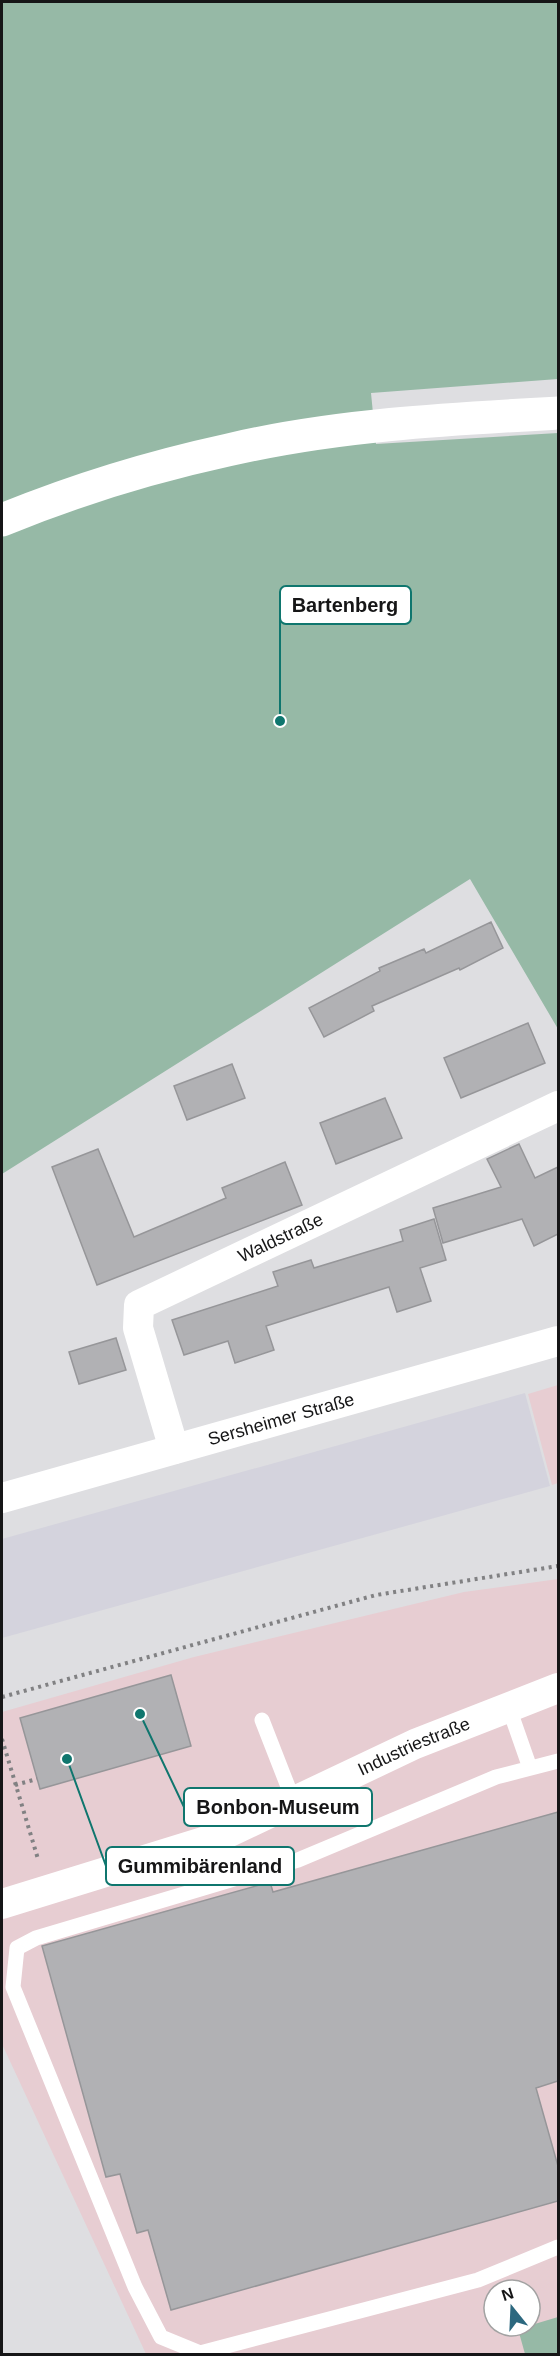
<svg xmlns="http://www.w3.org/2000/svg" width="560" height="2356" font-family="Helvetica,sans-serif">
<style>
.built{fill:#d4d3dd}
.industrial{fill:#e7cdd2;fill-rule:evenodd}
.green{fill:#96b9a6}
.building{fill:#b1b1b4;stroke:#969699;stroke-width:1.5}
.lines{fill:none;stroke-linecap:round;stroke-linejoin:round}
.path{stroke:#818183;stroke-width:4;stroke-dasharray:3 4.5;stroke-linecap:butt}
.service{stroke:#fff;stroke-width:15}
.minor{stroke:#fff;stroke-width:30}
.secondary{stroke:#fff;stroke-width:33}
.labels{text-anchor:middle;stroke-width:6;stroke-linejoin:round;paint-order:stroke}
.street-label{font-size:18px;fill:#161617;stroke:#fff}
.leader{fill:none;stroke:#0f766e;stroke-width:2}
.callout-dot{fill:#0f766e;stroke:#fff;stroke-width:2}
.callout{fill:#fff;stroke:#0f766e;stroke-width:2}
.callout-label{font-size:20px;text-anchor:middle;font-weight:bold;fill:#161617}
</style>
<rect width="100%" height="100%" fill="#dedee1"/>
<path class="built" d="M 525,1393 L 550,1486 L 2,1638 L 2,1539 Z"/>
<path class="industrial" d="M 558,1385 L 558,1483 L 552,1485 L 528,1394 Z
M 558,1579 L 558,2354 L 146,2354 L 2,2044 L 2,1712 L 194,1657 L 464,1592 ZM 494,2290 L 530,2290 L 530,2326 L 494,2326 Z"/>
<path class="green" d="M 2,2 L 558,2 L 558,379 L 371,393 L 376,444 L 558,433 L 558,1029 L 470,879 L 2,1174 Z
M 558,2317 L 558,2354 L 525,2354 L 518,2329 Z"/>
<path class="building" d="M 491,922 L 503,948 L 460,970 L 459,968 L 372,1006 L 374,1011 L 324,1037 L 309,1008 L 380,971 L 379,968 L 424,949 L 426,953 Z
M 528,1023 L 545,1063 L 461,1098 L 444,1058 Z
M 232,1064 L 245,1098 L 187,1120 L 174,1086 Z
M 385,1098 L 402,1138 L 336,1164 L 320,1123 Z
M 519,1144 L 535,1178 L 558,1167 L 558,1234 L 534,1246 L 522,1219 L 443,1243 L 433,1208 L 501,1187 L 487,1159 Z
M 98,1149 L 134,1237 L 226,1198 L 222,1188 L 285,1162 L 302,1205 L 97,1285 L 52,1167 Z
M 434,1219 L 446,1260 L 420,1268 L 431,1301 L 397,1312 L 389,1287 L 266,1326 L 274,1350 L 235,1363 L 228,1341 L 184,1355 L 172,1320 L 278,1286 L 273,1272 L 311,1260 L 314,1268 L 403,1241 L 400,1230 Z
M 116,1338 L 126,1370 L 79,1384 L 69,1352 Z
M 171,1675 L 191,1746 L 40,1789 L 20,1718 Z
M 558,1812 L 558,2081 L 536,2088 L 558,2166 L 558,2201 L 171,2310 L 148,2230 L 137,2233 L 120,2174 L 106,2177 L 42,1946 L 270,1882 L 273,1892 Z"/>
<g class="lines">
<path class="path" d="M 2,1697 L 376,1595 L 558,1566
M 2,1739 L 38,1859
M 15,1785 L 37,1779"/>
<path class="service" d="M 509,1708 L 530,1768
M 262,1720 L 294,1802
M 558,1761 L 496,1777 L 298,1860 L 36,1938 L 17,1948 L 13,1987 L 135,2287 L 161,2337 L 200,2353 L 478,2280 L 558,2247"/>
<g class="minor">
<path id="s1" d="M 174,1449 L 138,1328 L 139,1305 L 558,1106"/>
<path id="s2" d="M 2,1498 L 558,1341"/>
<path id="s3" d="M 2,1904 L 219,1837 L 415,1744 L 558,1688"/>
</g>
<path class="secondary" d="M 2,520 C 75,490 150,467 228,450 C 335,425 448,419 558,413"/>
</g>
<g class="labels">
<g class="street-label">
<text dy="6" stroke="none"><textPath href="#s1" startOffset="306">Waldstraße</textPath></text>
<text dy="6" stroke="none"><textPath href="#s2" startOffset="290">Sersheimer Straße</textPath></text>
<text dy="6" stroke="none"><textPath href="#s3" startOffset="442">Industriestraße</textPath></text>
</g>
</g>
<path class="leader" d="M280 721L280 605M140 1714L184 1807M67 1759L106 1866"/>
<g class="callout-dot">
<circle cx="280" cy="721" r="6"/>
<circle cx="140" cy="1714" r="6"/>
<circle cx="67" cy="1759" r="6"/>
</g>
<g class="callout">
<rect x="280" y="586" width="131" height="38" rx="6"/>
<rect x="184" y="1788" width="188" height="38" rx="6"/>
<rect x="106" y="1847" width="188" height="38" rx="6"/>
</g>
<g class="callout-label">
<text x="345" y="612">Bartenberg</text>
<text x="278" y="1814">Bonbon-Museum</text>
<text x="200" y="1873">Gummibärenland</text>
</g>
<rect width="560" height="2356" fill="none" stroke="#161617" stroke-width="6"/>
<g transform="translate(512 2308) rotate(342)"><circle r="28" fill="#ffffff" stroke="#a2a2a2" stroke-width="1.5"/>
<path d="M0-4.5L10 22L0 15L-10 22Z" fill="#2c687f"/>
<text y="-9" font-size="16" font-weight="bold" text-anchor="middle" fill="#161617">N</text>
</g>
</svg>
